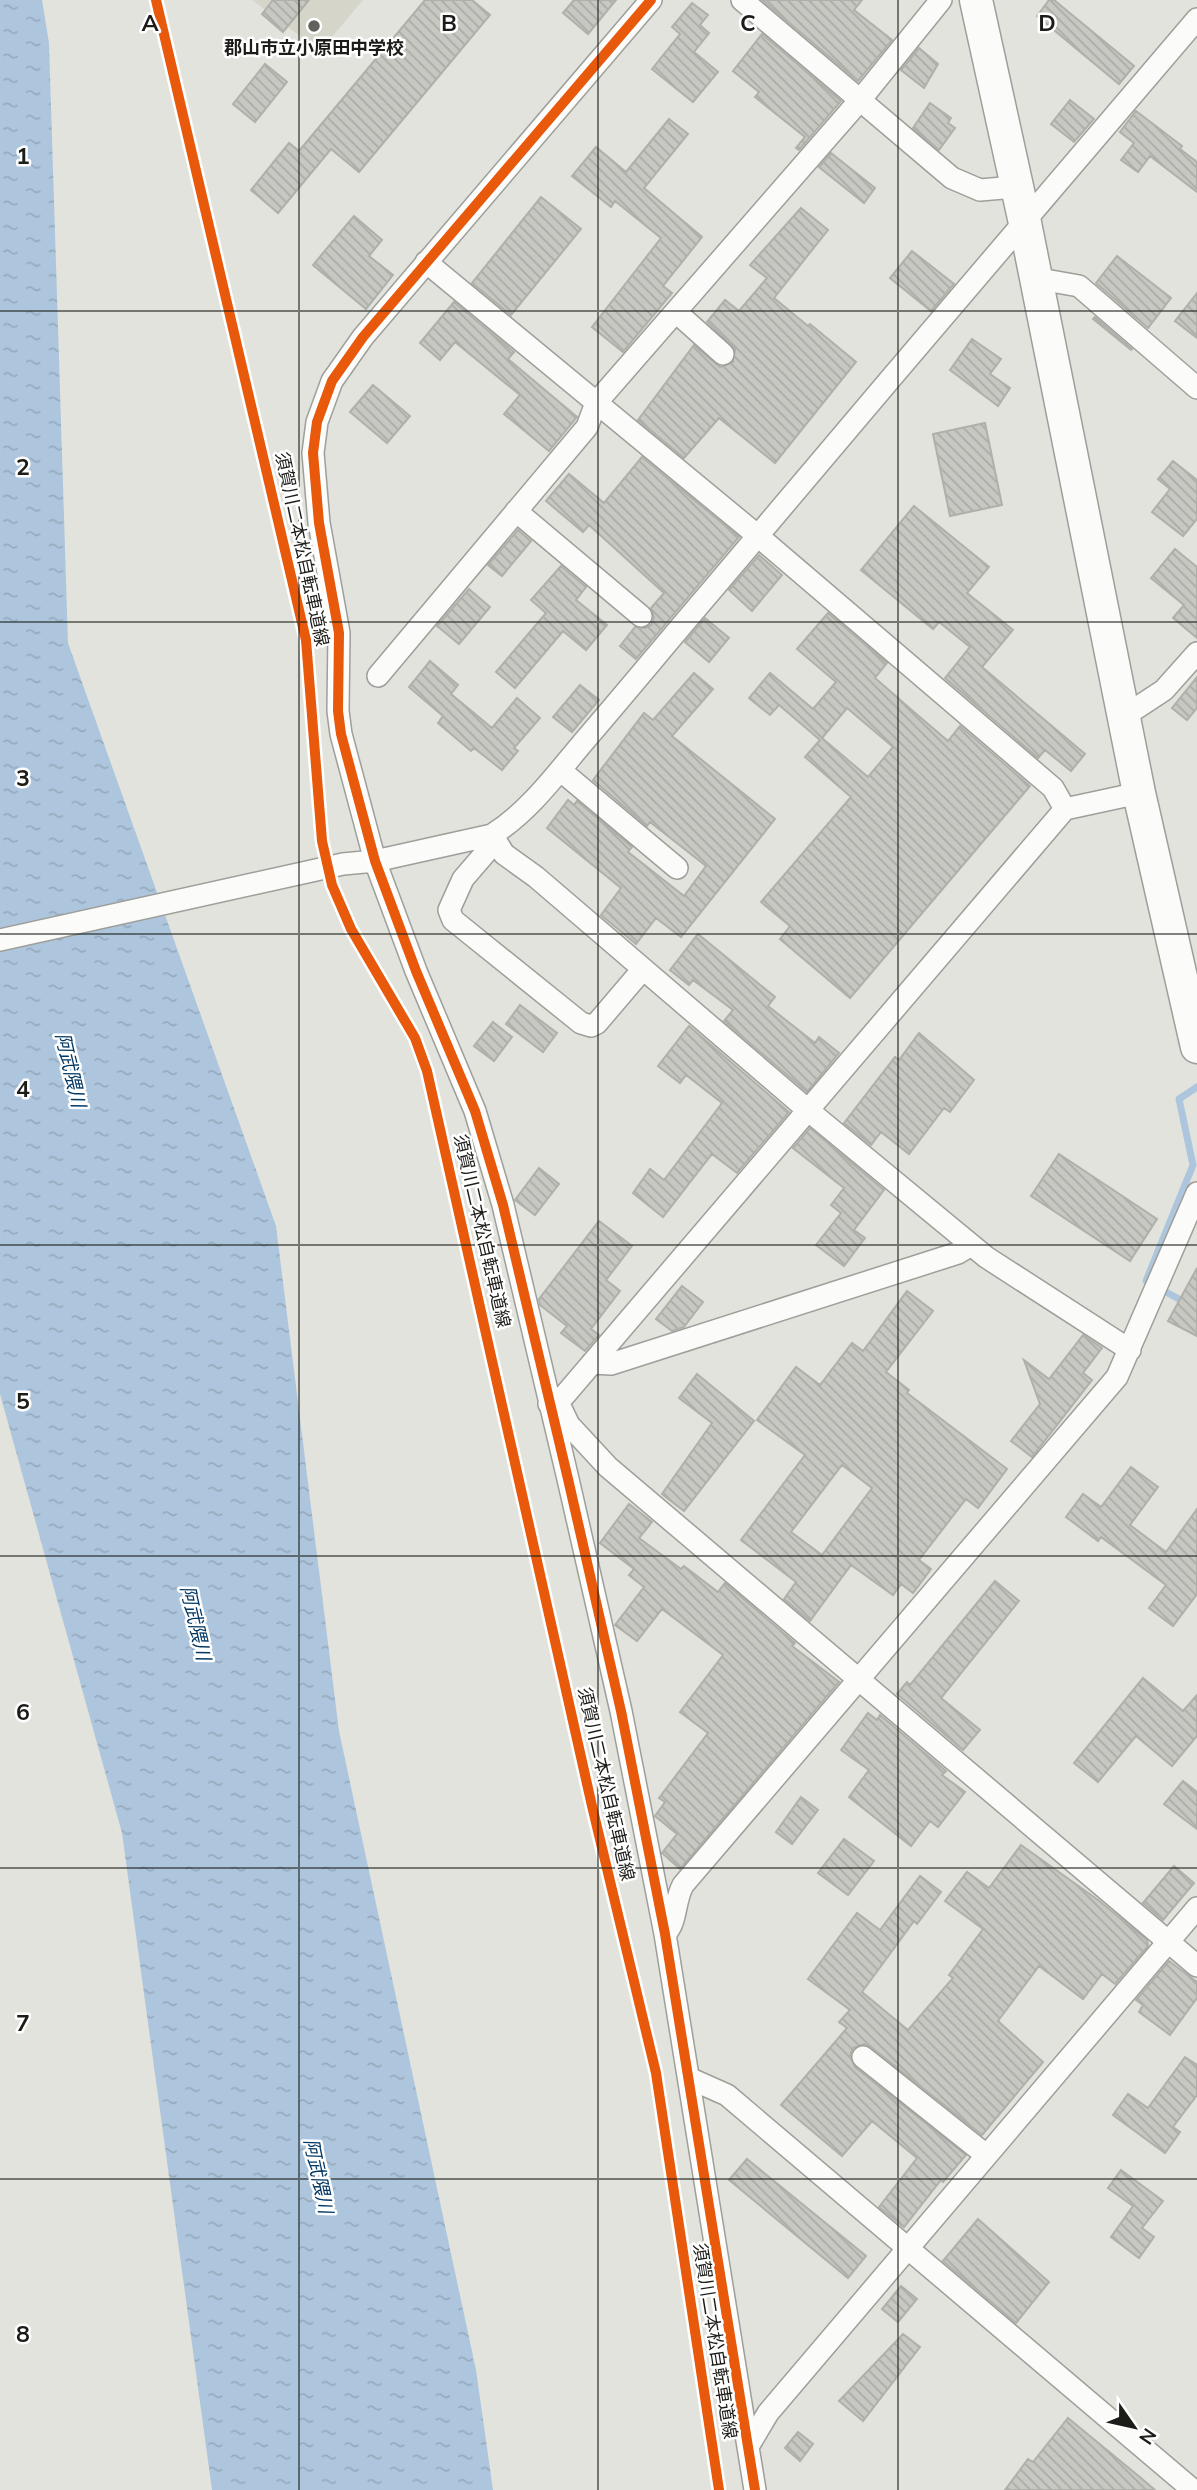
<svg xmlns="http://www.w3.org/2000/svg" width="1197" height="2490" font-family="Mulish,'Noto Sans JP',sans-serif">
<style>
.built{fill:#d5d6c9}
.water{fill:url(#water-ripples)}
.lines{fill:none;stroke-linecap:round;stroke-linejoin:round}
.stream{stroke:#aec6dd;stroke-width:7}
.building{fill:url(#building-back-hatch);stroke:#b0b0ab;stroke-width:2;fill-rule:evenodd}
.street-casing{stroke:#9e9f9a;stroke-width:24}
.secondary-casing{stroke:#9e9f9a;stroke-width:35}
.street{stroke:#fbfbfa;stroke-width:21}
.secondary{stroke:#fbfbfa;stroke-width:32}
.cycleway-casing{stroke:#fff;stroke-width:15}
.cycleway{stroke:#e8590c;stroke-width:10}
.grid{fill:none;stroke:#1c1d18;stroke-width:2;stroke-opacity:0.55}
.poi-dot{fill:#61625d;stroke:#fff;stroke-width:2.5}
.labels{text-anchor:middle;stroke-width:5;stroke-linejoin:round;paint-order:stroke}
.poi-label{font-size:18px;font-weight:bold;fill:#1c1d18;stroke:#fff}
.street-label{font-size:18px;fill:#1c1d18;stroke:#fff}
.water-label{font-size:19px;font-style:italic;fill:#033864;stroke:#fff}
.grid-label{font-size:23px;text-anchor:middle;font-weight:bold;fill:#1c1d18;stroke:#fff;stroke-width:5;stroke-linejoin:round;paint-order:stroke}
</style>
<defs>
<pattern id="water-ripples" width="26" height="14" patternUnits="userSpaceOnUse" patternTransform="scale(1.75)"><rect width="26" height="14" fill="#aec6dd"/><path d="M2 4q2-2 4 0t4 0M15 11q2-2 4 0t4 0" fill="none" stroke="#95aabd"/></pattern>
<pattern id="building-back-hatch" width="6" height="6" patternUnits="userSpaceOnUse" patternTransform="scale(1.75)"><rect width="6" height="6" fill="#c7c8c2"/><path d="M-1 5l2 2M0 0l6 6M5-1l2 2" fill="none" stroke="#aaaba6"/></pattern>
</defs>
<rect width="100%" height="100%" fill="#e2e3dc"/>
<path class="built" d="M 252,0 L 363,0 L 320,51 Z"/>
<path class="water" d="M 0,0 L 42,0 L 49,43 L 68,643 L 276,1226 L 339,1731 L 476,2370 L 493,2490 L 212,2490 L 122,1833 L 0,1394 Z"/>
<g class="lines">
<path class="stream" d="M 1197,1087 L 1179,1099 L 1193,1165 L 1146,1281 L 1197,1309"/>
</g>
<path class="building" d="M 273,0 L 309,0 L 283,32 L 262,14 Z
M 425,0 L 472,0 L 490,15 L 359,172 L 331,149 L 278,213 L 251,190 L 289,143 L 299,151 Z
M 574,0 L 616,0 L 588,34 L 563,13 Z
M 762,0 L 862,0 L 854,10 L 892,40 L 858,81 Z
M 1049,0 L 1054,0 L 1134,66 L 1119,84 L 1037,16 Z
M 692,3 L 708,15 L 700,25 L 709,33 L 694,52 L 718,72 L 693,102 L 652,69 L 680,34 L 672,27 Z
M 762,34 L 841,101 L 799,150 L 796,148 L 805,137 L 755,97 L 759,92 L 733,71 Z
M 919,48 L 938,64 L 924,88 L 901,70 Z
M 265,64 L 287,82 L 255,122 L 233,104 Z
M 1070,100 L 1094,119 L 1074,142 L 1051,124 Z
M 930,103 L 951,118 L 948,123 L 955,128 L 939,150 L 913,128 Z
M 1136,111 L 1182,146 L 1180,149 L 1197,162 L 1197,192 L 1150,156 L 1138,172 L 1121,160 L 1134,143 L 1120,132 Z
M 669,119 L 688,134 L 644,188 L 702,237 L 663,286 L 672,293 L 623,352 L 592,327 L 661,238 L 615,201 L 611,207 L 572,176 L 596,147 L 626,172 Z
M 831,153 L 875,188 L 864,203 L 819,167 Z
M 541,197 L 581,229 L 511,315 L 472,283 Z
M 801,208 L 828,230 L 774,298 L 808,326 L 810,324 L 856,362 L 775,463 L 719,418 L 684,458 L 638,420 L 694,345 L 720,367 L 733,362 L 735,349 L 707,322 L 725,300 L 739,311 L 767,278 L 750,265 Z
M 354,216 L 382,240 L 369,256 L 393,275 L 366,309 L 313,265 Z
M 912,251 L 954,284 L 931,311 L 890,278 Z
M 1117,256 L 1171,298 L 1148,328 L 1096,283 Z
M 1197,293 L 1197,338 L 1175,321 Z
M 454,302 L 514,352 L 508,359 L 577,417 L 549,451 L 504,414 L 520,395 L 455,342 L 440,360 L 420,343 Z
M 1095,317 L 1132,349 L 1131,350 L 1093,319 Z
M 972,339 L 1001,359 L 990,374 L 1010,388 L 998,406 L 950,370 Z
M 373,385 L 410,416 L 387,443 L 350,412 Z
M 985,423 L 1002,505 L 950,516 L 933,434 Z
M 642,457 L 739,537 L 636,659 L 620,646 L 635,627 L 645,628 L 651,625 L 654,618 L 651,608 L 664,593 L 589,525 L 583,532 L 546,501 L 569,474 L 604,503 Z
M 1173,461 L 1197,480 L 1197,519 L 1183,536 L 1152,512 L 1170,489 L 1158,479 Z
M 914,506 L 989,567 L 967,593 L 1013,630 L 982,667 L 1085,754 L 1071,771 L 1045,750 L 1038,758 L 945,678 L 970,647 L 939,622 L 933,629 L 861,570 Z
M 518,530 L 531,541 L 502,576 L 488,565 Z
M 1175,549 L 1197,567 L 1197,638 L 1173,618 L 1184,605 L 1151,578 Z
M 759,555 L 782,575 L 752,611 L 729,590 Z
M 561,566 L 586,587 L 576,600 L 607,625 L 586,650 L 563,631 L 515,688 L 496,672 L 546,613 L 531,600 Z
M 469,589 L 490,607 L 459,644 L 437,626 Z
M 828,613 L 887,663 L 875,678 L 914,712 L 948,741 L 960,726 L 1030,786 L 850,998 L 780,939 L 790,926 L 761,902 L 851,797 L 805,757 L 820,740 L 779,705 L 770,715 L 749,698 L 770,673 L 813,709 L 836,682 L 797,649 ZM 847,708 L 893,747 L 868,777 L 822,738 Z
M 705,618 L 729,638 L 709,662 L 685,642 Z
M 430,661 L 458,685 L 451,694 L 492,728 L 517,698 L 540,718 L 514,748 L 518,751 L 502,770 L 474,748 L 471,751 L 438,723 L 443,716 L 409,687 Z
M 694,673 L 713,689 L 672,736 L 775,819 L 681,937 L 656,918 L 636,944 L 601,915 L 621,888 L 547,828 L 568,800 L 574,805 L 577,801 L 632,847 L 628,852 L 684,896 L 706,866 L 650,822 L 647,826 L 593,780 L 644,713 L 653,720 Z
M 1197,677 L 1197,708 L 1187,720 L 1172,708 Z
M 580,685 L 599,700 L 572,732 L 553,717 Z
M 698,934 L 775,997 L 768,1006 L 815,1043 L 819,1037 L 839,1053 L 807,1092 L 724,1021 L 733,1010 L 693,980 L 689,985 L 670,970 Z
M 520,1005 L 557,1033 L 543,1052 L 506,1024 Z
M 493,1022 L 512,1037 L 494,1061 L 474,1046 Z
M 689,1026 L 789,1112 L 737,1173 L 712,1154 L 663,1217 L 633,1193 L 650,1169 L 664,1180 L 722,1103 L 686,1075 L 680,1083 L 658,1066 Z
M 919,1033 L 974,1080 L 950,1112 L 944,1108 L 909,1154 L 881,1132 L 871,1145 L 844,1123 L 895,1057 L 899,1060 Z
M 810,1128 L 884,1190 L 854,1230 L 865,1238 L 844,1266 L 816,1245 L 841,1213 L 831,1205 L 844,1188 L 793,1148 Z
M 1059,1154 L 1157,1219 L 1130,1261 L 1031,1196 Z
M 539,1168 L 559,1184 L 535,1215 L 515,1200 Z
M 599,1221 L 632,1246 L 606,1280 L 620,1291 L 591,1329 L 599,1335 L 585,1351 L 561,1333 L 567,1326 L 540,1305 L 539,1299 Z
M 1197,1268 L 1197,1336 L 1168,1321 Z
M 682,1286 L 703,1302 L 684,1327 L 672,1331 L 656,1319 Z
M 907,1291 L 933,1311 L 886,1372 L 909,1390 L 907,1393 L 1007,1469 L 978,1508 L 966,1499 L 919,1560 L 931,1569 L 913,1593 L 901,1584 L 893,1595 L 851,1565 L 810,1621 L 784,1599 L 796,1582 L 741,1540 L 805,1455 L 757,1420 L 796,1367 L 820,1385 L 852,1343 L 863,1351 ZM 842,1465 L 872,1488 L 822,1555 L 791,1532 Z
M 1083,1335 L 1102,1348 L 1083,1373 L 1092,1380 L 1032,1457 L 1011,1441 L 1040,1404 L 1024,1360 L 1049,1379 Z
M 697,1374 L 754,1421 L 684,1511 L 662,1494 L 712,1423 L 679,1398 Z
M 1131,1467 L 1158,1487 L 1130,1525 L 1166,1552 L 1197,1509 L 1197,1594 L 1173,1626 L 1149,1608 L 1166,1585 L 1101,1537 L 1098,1541 L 1066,1517 L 1083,1494 L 1101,1507 Z
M 629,1504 L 652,1522 L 639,1538 L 681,1569 L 684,1566 L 718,1592 L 725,1583 L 795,1643 L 792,1646 L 839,1682 L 680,1869 L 662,1853 L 677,1834 L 655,1816 L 665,1802 L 659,1798 L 708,1733 L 680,1712 L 723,1655 L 662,1609 L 637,1641 L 615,1625 L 644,1587 L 629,1575 L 634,1569 L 600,1543 Z
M 995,1581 L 1019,1601 L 941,1698 L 980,1730 L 963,1750 L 897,1694 L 907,1682 L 910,1685 Z
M 1143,1678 L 1183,1711 L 1197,1695 L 1197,1736 L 1172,1766 L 1136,1736 L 1098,1782 L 1074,1763 Z
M 868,1713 L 877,1720 L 880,1715 L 946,1771 L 942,1775 L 965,1792 L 938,1827 L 930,1821 L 911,1846 L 849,1797 L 869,1770 L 841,1750 Z
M 1183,1781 L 1197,1792 L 1197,1829 L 1164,1804 Z
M 801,1797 L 818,1810 L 792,1844 L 776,1832 Z
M 844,1839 L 874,1861 L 848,1895 L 818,1873 Z
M 1021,1845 L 1098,1900 L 1147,1940 L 1148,1946 L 1115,1984 L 1102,1974 L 1083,1999 L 1039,1966 L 998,2021 L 1043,2062 L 982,2135 L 871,2047 L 864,2044 L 853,2048 L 850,2056 L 855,2067 L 966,2155 L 943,2182 L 941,2180 L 904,2227 L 879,2207 L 917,2158 L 872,2121 L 842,2156 L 781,2105 L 847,2028 L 839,2022 L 850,2010 L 808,1979 L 857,1913 L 880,1930 L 920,1876 L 941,1892 L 917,1924 L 914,1921 L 862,1992 L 908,2030 L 953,1978 L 949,1975 L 983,1929 L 945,1901 L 967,1872 L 989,1888 Z
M 1174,1866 L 1194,1883 L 1163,1920 L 1143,1903 Z
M 1169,1961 L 1197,1982 L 1197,1998 L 1170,2035 L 1139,2012 L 1143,2005 L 1136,2000 Z
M 1185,2057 L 1197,2065 L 1197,2095 L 1173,2127 L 1180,2132 L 1165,2153 L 1113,2115 L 1128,2094 L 1148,2108 Z
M 747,2159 L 866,2256 L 848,2278 L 729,2180 Z
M 1121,2170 L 1163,2201 L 1142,2228 L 1154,2237 L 1139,2258 L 1111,2237 L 1133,2206 L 1108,2188 Z
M 978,2219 L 1049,2282 L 1016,2323 L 943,2261 Z
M 901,2286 L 917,2299 L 898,2322 L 882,2309 Z
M 903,2334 L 920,2347 L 863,2421 L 839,2401 Z
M 1068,2418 L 1141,2478 L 1155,2490 L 1005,2490 L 1028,2459 L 1033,2462 Z
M 798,2432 L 813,2444 L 800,2461 L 785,2448 Z"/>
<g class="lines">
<defs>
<path id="street" d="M 651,0 L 363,337 L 332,381 L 317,422 L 313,453 L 319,523 L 339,633 L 338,711 L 341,734 L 375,861 L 416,971 L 475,1111 L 503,1205 L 568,1479 L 621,1711 L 665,1934 L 755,2490
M 742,0 L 952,178 L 980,190 L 1015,187
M 426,262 L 758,536 L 1053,788 L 1065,809
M 1034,278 L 1079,286 L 1197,388
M 676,312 L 723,354
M 516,511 L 641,616
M 378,676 L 587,427 L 596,403 L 861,99 L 941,0
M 1123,717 L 1164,690 L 1197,653
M 560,770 L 677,868
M 492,835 L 504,854 L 536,877 L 809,1111 L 986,1257 L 1130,1350
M 494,843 L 463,879 L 449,910 L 453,920 L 581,1023 L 591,1026 L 597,1023 L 643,969
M 0,940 L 343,864 L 375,861 L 492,835 C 530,811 557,773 586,739 C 629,689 670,639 712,590 C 873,399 1034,209 1197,19
M 592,1363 L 611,1364 L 958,1253 L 971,1245
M 558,1402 L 569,1425 L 608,1467 L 1197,1966
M 549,1404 L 564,1396 L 1065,809 L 1139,793
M 666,1933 C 677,1921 674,1902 683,1885 L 1117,1377 L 1197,1193
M 863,2057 L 986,2155
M 691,2079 L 727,2095 L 1193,2490
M 749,2445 L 768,2413 L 1197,1908"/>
<path id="secondary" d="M 976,0 L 1025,223 L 1139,793 L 1197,1047"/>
</defs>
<use href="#street" class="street-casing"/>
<use href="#secondary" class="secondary-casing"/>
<use href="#street" class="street"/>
<use href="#secondary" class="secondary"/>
<defs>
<path id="cycleway" d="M 156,0 L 306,640 L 322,841 L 332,885 L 351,929 L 415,1038 L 427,1071 L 592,1806 L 656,2073 L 719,2490
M 651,0 L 363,337 L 332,381 L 317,422 L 313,453 L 319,523 L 339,633 L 338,711 L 341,734 L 375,861 L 416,971 L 475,1111 L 503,1205 L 568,1479 L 621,1711 L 665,1934 L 755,2490"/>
</defs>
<use href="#cycleway" class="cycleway-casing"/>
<use href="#cycleway" class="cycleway"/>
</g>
<path class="grid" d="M 299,0 L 299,2490M 598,0 L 598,2490M 898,0 L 898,2490M 0,311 L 1197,311M 0,622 L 1197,622M 0,934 L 1197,934M 0,1245 L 1197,1245M 0,1556 L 1197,1556M 0,1868 L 1197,1868M 0,2179 L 1197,2179"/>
<circle class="poi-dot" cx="314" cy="26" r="7"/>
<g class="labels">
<g class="poi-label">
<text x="314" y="54">郡山市立小原田中学校</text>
</g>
<g class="street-label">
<text transform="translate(302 549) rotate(78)" y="6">須賀川二本松自転車道線</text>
<text transform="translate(482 1231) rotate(77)" y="6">須賀川二本松自転車道線</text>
<text transform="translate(606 1784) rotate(77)" y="6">須賀川二本松自転車道線</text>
<text transform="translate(715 2341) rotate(81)" y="6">須賀川二本松自転車道線</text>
</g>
<g class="water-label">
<text transform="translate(71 1070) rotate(77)" y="7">阿武隈川</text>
<text transform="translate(196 1623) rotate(77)" y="7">阿武隈川</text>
<text transform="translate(319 2176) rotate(78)" y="7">阿武隈川</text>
</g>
</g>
<g class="grid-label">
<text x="150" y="31">A</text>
<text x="449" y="31">B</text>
<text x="748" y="31">C</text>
<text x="1047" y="31">D</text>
<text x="23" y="164">1</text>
<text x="23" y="475">2</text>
<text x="23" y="786">3</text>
<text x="23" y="1097">4</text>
<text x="23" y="1409">5</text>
<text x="23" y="1720">6</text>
<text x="23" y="2031">7</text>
<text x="23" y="2342">8</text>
</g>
<g transform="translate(1134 2427) rotate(124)" stroke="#ffffff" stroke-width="5" paint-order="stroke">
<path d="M0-5L12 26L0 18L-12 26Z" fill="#1c1d18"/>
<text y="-10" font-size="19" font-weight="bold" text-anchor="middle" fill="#1c1d18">N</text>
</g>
</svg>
